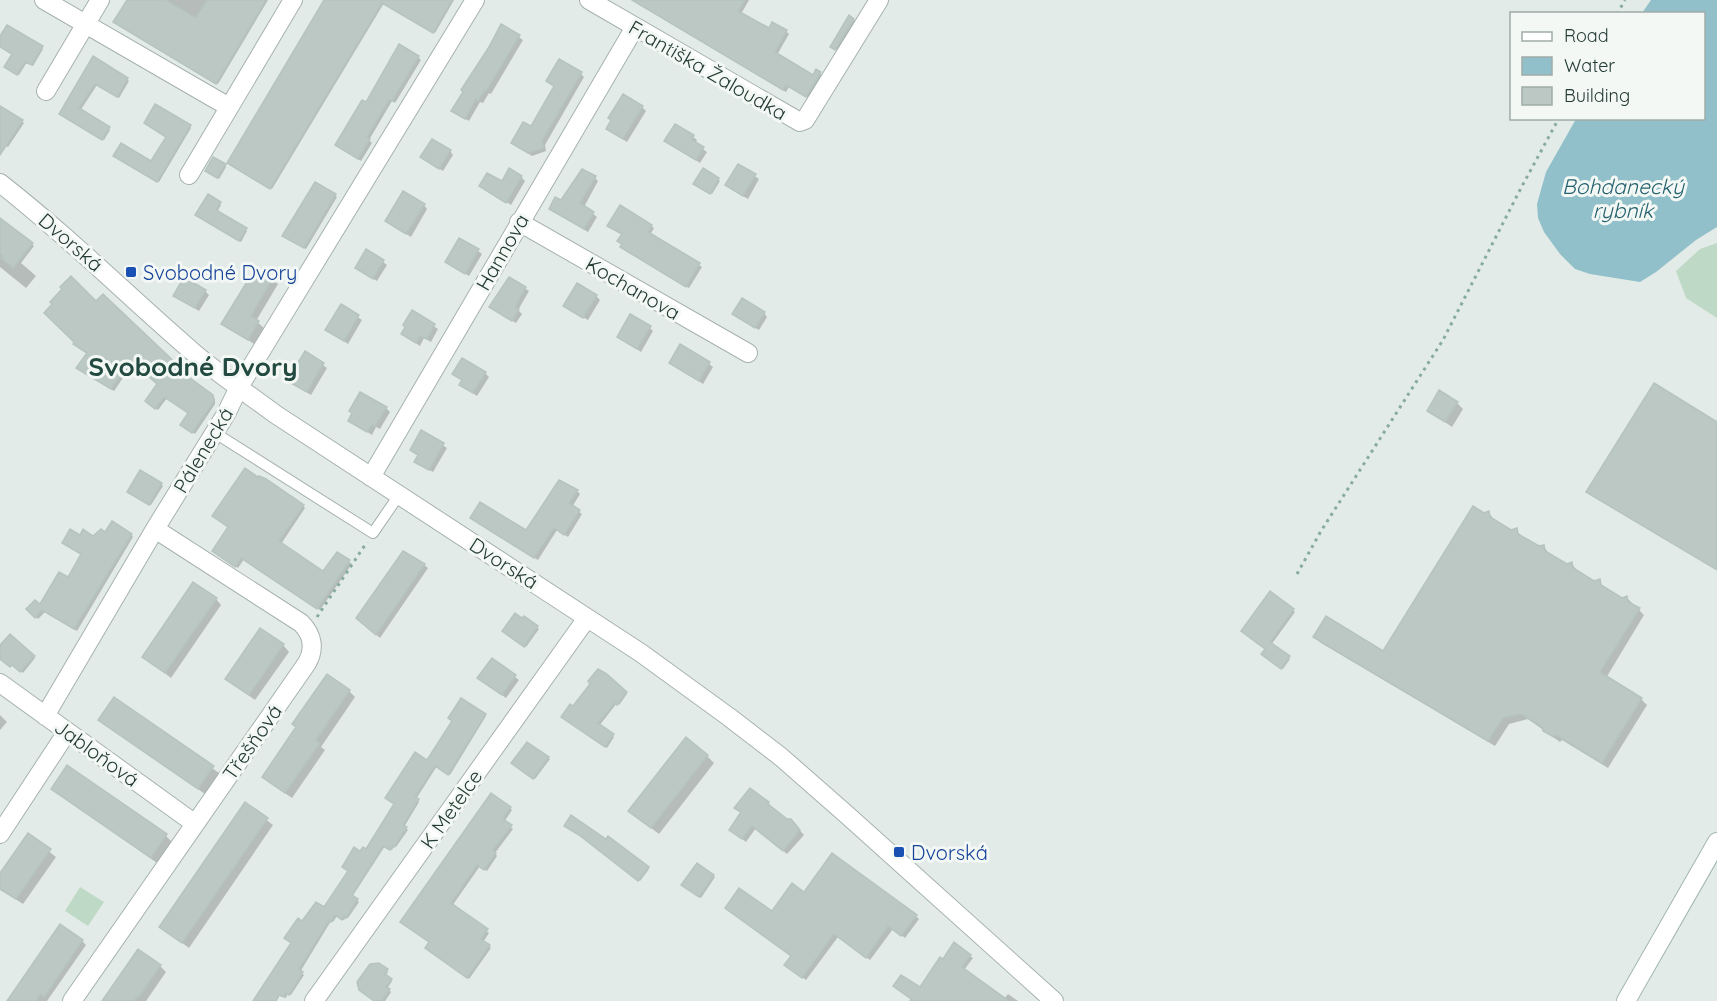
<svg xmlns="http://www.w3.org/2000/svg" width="1717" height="1001" font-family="Quicksand,sans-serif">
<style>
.green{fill:#bedac6}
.water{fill:#91c0ca}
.shadow{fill:#0003}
.building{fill:#bbc8c4;stroke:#b6c4be;stroke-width:1.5}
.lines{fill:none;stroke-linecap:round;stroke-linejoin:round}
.service-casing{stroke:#a6b2af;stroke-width:12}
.minor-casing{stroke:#a6b2af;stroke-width:20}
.secondary-casing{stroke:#a2b6af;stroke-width:20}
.path{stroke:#87aba0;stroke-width:3;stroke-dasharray:3 4.5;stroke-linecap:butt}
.service{stroke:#fff;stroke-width:10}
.minor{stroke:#fff;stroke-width:18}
.secondary{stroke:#fff;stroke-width:18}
.transit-dot{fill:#1a4fb4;stroke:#f3f8f5;stroke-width:2}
.labels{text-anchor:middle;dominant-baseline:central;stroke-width:6;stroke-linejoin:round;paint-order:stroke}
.street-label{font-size:20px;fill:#243a35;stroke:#f3f8f5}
.transit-label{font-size:20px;fill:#164399;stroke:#f3f8f5;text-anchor:start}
.water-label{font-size:21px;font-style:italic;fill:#256270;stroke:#f3f8f5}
.district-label{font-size:26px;font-weight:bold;fill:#234a41;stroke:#f3f8f5}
</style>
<rect width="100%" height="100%" fill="#e3ebe8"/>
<!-- green -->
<path class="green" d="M1717,243V318L1686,298L1676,271L1700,249Z
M80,887L104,902L88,926L65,911Z"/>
<!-- water -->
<path class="water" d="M1651,0H1717V227L1696,240L1656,272L1640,282L1590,274L1575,269L1560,254L1544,232L1538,218L1537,204L1546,172L1576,119L1704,118V14L1642,13Z"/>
<!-- shadow -->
<path class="shadow" d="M128,0H268L218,84L117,23Z
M326,0H454L435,33L384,3L272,189L230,164Z
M632,0H749L741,14L770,30L786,31L789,34L777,55L813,77L817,71L823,76L809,98L789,87L786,92Z
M853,20L855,21L837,50L833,48Z
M502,26L523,40L491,94L489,93L483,103L480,102L469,121L457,114Z
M0,39L42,48L43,49L33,66L27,62L19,75L7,68L13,54L0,46Z
M418,57L421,60L395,103L392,101L369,140L372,143L361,161L340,148L337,145L366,104Z
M93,58L129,81L119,98L97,85L80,111L110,130L104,140L62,115Z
M581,74L584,77L545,145L546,151L532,156L516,146L513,143L532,129L556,87L548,81Z
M0,107L24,123L8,147L0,142Z
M642,107L646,111L627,142L612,132Z
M190,126L191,128L159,182L116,157L152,164Z
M693,137L697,140L695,144L707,152L700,163L666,141Z
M450,151L453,155L443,171L422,157Z
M225,165L226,167L219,179L208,172Z
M739,166L759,179L748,199L731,189Z
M521,177L525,181L511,205L481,186L502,183Z
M595,178L598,181L584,207L597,217L588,232L550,209Z
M718,179L720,181L712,194L697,185Z
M315,184L337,197L306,249L286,237Z
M220,204L221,205L217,212L247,231L241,242L199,216Z
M424,205L427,209L411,237L387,221Z
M0,219L34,246L21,263L36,276L26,288L0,267Z
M651,226L654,228L650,235L702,267L689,288L622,247Z
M478,251L482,254L469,276L447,262Z
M383,262L387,265L377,281L356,268Z
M256,269L278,284L256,321L264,328L254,344L223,324Z
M510,279L529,291L518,310L522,314L516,323L491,307Z
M205,291L209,295L199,311L175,296Z
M596,296L600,300L588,320L569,309Z
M96,304L182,371L185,373L184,375L215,399V404L195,434L185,427L190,413L167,398L158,410L149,404L159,384L134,362L114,391L81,370L88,353Z
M341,306L362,320L348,344L327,330Z
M412,312L438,329L431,342L424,338L420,346L402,334Z
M764,313L767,317L759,330L738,317Z
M650,328L653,331L641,352L619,337Z
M305,353L327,368L311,395L293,384Z
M671,363L709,364L713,367L703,384Z
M485,373L489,377L477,396L465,388L461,385L463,381L454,374Z
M1457,403L1463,409L1452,427L1428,410Z
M386,408L390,412L380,429L376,427L372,435L350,421Z
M422,432L447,448L433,472L416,462L419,456L411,450Z
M161,484L163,486L151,505L130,493Z
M577,491L580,494L572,507L582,514L568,537L557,530L538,560L475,521L526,533Z
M303,506L305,508L281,544L323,573L337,554L352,564L320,610L244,559L238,568L216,553Z
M1489,513L1495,521L1511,531L1516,530L1523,538L1539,548L1544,547L1550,555L1566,565L1572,564L1578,572L1594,582L1599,581L1605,589L1622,599L1627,598L1644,615L1606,678L1641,699L1647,705L1608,768L1562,740L1560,742L1528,719L1509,724L1495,746L1321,643L1315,637L1384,653L1484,514Z
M106,534L131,535L133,537L77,631L45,612L38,619L28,609L40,606L68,579L93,537Z
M415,558L428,568L380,638L362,622Z
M1270,594L1295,612L1271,645L1290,659L1283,669L1263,654L1267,649Z
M216,599L221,605L171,678L144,657Z
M524,618L539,629L526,647L505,633Z
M10,636L35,658L23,673L0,653V647Z
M283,645L289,652L255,700L233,684Z
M492,660L519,680L506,698L483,681Z
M606,675L627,694L619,705L617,703L599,726L614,737L607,748L564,718Z
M349,691L355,697L321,747L325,750L292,798L270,783L264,777Z
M114,699L219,773L205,794L100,720Z
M0,715L7,722L0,730Z
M485,715L486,716L450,775L437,766L416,799L419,802L404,827L408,830L396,847L394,846L392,850L385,846L352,897L359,902L348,918L346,917L344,920L337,916L333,922L331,921L300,972L304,975L291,995L288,993L286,998L280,995L276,1001H255L292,943L302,923L324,909L361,853L367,851L427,762Z
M528,744L550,759L535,779L513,763Z
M707,756L714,763L659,834L638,818Z
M52,788L166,836L172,842L157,863Z
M768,803L771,808L795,825L804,835L787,854L756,828L746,842L731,830Z
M245,804L273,825L189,948L161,927Z
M510,808L512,810L504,822L513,829L495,853L497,856L487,871L480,866L452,906L489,933L483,942L491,948L469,979L429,950L431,943L404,924Z
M28,835L56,857L23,904L0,889V876Z
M582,836L648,868L649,869L640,881Z
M698,865L715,877L701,898L683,885Z
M805,894L916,916L919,919L905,938L893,929L870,960L838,937L806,980L790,968L793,956L772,913Z
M82,941L86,945L47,1001H13Z
M970,956L973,958L964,970L1004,999L1008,994L1018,1001H915L920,989L943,961Z
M378,964L388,972L385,976L392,981L387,989L391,992L385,1001H376Z
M160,966L166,972L146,1001H108Z"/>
<!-- building -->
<path class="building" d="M127,0H166L196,18L207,0H266L216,84L113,22Z
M324,0H452L433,33L382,3L270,189L227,163Z
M632,0H745L738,11L769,28L772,22L787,30L775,52L813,75L816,69L821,72L806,97L786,85L783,90Z
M849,15L854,19L835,50L830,47Z
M501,24L520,35L486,91L485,90L478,101L476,99L465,119L451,111L463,92L461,90L489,47Z
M7,25L43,46L32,65L25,62L17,75L4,67L12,54L0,47V36Z
M399,44L419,56L392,101L389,100L367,137L370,139L358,159L335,145L362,100L366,102Z
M93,56L128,78L117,97L95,84L79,108L110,127L102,140L59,114Z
M559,59L582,72L542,141L544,148L528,153L511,143L523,122L531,126L554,86L546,81Z
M623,94L643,106L623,139L606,129L611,120L608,118Z
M155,104L191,125L157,182L113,156L121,143L151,161L166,137L144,123Z
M0,106L23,120L0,155Z
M675,124L694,135L692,140L704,147L696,160L664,141Z
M432,139L451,150L439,169L420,157Z
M213,157L226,164L217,178L205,171Z
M738,164L756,174L743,196L725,185Z
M509,168L522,176L506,203L479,186L487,173L502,181Z
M703,168L719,178L710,194L693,184Z
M582,169L596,176L580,203L594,212L584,229L549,209L555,197L561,200Z
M315,182L336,194L304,248L282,236Z
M403,191L425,204L406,234L385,221Z
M208,194L221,202L216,210L247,228L239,241L195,215Z
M620,205L652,225L648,232L700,263L686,287L620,247L622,244L617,241L622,234L607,226Z
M0,218L33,243L13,268L1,258L3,256L0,254Z
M459,238L479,249L465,274L445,262Z
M366,249L384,260L373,279L355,268Z
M256,267L273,278L251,316L259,321L248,340L221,324Z
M71,276L96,301L103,294L183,370L182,372L213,395L214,401L192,433L180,425L188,413L164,397L155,409L145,401L157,384L131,361L111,389L76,368L87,353L73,344L74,342L44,313L52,304L50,302L62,289L60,287Z
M184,277L206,290L195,308L173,296Z
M509,277L526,287L515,307L519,309L512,321L489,307Z
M577,283L597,295L583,318L563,306Z
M742,298L765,312L755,328L732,314Z
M341,304L359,315L344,341L325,330Z
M412,310L435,324L427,339L420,336L416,343L401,334L405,327L403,325Z
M630,314L651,326L637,349L617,337Z
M680,344L710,362L699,381L669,363Z
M305,351L324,363L307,392L287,381Z
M462,358L486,372L473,393L459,385L462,380L452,374Z
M1654,383L1717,422V570L1586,492Z
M1439,390L1458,402L1445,422L1427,411Z
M360,392L387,407L375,426L372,425L367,432L348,421L352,413L349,411Z
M421,430L444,443L429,470L414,462L418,455L410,450Z
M245,468L258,477L259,476L266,479L304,505L279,541L323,571L337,552L350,560L317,609L241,558L235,567L212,551L228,527L212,516Z
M140,470L162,483L149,505L127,492Z
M559,480L578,490L569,503L580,510L564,535L554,528L534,558L470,518L480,502L526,530Z
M1473,506L1484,513L1489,511L1490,517L1511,530L1517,528L1518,534L1539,546L1544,545L1545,551L1567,564L1572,562L1573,568L1594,581L1600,579L1601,585L1622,598L1627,596L1628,602L1640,608L1600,672L1642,698L1602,763L1556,735L1554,737L1543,731L1542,727L1521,714L1503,718L1488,741L1313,637L1326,616L1383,651Z
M112,521L132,534L74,629L42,610L35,618L26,609L35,600L40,604L59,572L68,577L81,554L62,543L70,529L80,535L83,529L93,536L101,529L105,532Z
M403,551L425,564L376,635L356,618Z
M193,582L217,598L165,673L142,657Z
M1270,591L1294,609L1270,642L1290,656L1281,669L1261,654L1265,649L1241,631Z
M515,613L522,618L524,616L538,626L524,647L502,631Z
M260,628L284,644L249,695L225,679Z
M10,634L35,656L20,672L12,665L10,667L0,659V645Z
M492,658L516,675L502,695L477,678Z
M598,669L607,674L627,692L617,705L615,703L598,723L614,734L605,747L561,717L570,704L573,706L590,684L588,681Z
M327,674L350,690L316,740L320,743L285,793L262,777L296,727L292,724Z
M114,697L214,766L198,789L98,720Z
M461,698L486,714L448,775L435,766L415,797L419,799L403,825L407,827L394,847L393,846L390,850L383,846L352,895L358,899L346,918L344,916L342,920L335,915L331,922L329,921L299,969L303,972L289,995L286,993L284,997L279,995L276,1001H253L291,943L284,938L298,918L302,921L316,902L324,907L348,871L342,867L354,847L360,851L363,847L366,849L394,804L385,798L415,752L427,760L452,721L448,718Z
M686,737L708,755L651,828L628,811Z
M527,742L549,757L533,779L511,763Z
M67,765L167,834L151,858L51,789Z
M750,788L769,802L768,804L787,819H791L800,830L783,851L752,826L742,839L729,830L741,812L734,808Z
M491,793L511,807L503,819L512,825L493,850L496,853L484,870L477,865L451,903L488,929L481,939L490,945L467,978L425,948L429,942L400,922Z
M245,802L268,818L182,943L159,927Z
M571,815L606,839L608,836L649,867L638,881L579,835L564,826Z
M28,833L51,849L16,899L0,889V873Z
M832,853L917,915L901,936L888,926L866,958L834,934L802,978L784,965L791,956L725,908L739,888L772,911L792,883L804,892Z
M697,863L714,875L699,897L681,885Z
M60,924L83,940L49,990L44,997L40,994L36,1001H7Z
M954,942L971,955L962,967L1009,1001H910L911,999L893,986L901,975L920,987L940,957L943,959Z
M138,949L161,965L139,997L138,996L134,1001H102Z
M379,963L388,969L385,974L392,979L386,987L390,989L382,1001H374L359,990L357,982L370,964Z"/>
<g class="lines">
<defs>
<path id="service" d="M215,433L373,533L399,495"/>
<path id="minor" d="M44,0L229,107
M589,0L800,122L805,120L879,0
M46,91L100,0
M189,175L293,0
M0,183C68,236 129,297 194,353C220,375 248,394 275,414L641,653L729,717L781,757L846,814L1054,1001
M519,222L748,353
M371,477L635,27
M0,683L194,823
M45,716L155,529L226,414L239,387L475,0
M0,834L67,732
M72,1001L307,663C315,649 313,635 301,623L155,529
M314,1001L587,618"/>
<path id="secondary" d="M1626,1001L1717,842"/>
</defs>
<!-- service casing -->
<use href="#service" class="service-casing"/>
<!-- minor casing -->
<use href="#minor" class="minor-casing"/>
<!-- secondary casing -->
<use href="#secondary" class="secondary-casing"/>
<!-- path -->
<path class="path" d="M1617,14L1625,0
M1297,574L1321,531L1443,340L1521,188L1559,118
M317,617L367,542"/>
<!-- service -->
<use href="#service" class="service"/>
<!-- minor -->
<use href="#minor" class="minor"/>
<!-- secondary -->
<use href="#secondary" class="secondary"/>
</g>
<!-- markers -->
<g class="transit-dot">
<rect x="125" y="266" width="12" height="12" rx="3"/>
<rect x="893" y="846" width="12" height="12" rx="3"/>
</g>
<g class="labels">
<!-- street labels -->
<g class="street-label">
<text transform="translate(708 70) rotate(30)">Františka Žaloudka</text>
<text transform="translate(71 242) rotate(41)">Dvorská</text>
<text transform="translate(502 252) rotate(-60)">Hannova</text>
<text transform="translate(633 288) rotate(30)">Kochanova</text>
<text transform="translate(203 450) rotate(-59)">Pálenecká</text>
<text transform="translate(504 563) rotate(33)">Dvorská</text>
<text transform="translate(252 742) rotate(-55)">Třešňová</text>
<text transform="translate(97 753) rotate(36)">Jabloňová</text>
<text transform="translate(451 809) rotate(-55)">K Metelce</text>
</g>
<!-- transit labels -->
<g class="transit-label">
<text x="143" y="272">Svobodné Dvory</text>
<text x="911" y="852">Dvorská</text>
</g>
<!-- water labels -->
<g class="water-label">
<text x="1623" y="186">Bohdanecký<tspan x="1623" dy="24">rybník</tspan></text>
</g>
<!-- district labels -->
<g class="district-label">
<text x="193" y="366">Svobodné Dvory</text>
</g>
</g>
<!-- legend -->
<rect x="1510" y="12" width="195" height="108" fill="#f3f8f5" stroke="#a0aca8" stroke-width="1.5"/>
<rect x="1522" y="32" width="30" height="9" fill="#ffffff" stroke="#a0aca8" stroke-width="1.5"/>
<text x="1564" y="42" font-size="18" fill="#243a35">Road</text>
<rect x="1522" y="57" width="30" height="18" fill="#91c0ca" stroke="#a0aca8" stroke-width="1.5"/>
<text x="1564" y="72" font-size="18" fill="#243a35">Water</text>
<rect x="1522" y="87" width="30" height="18" fill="#bbc8c4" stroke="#a0aca8" stroke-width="1.5"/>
<text x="1564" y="102" font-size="18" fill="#243a35">Building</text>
</svg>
